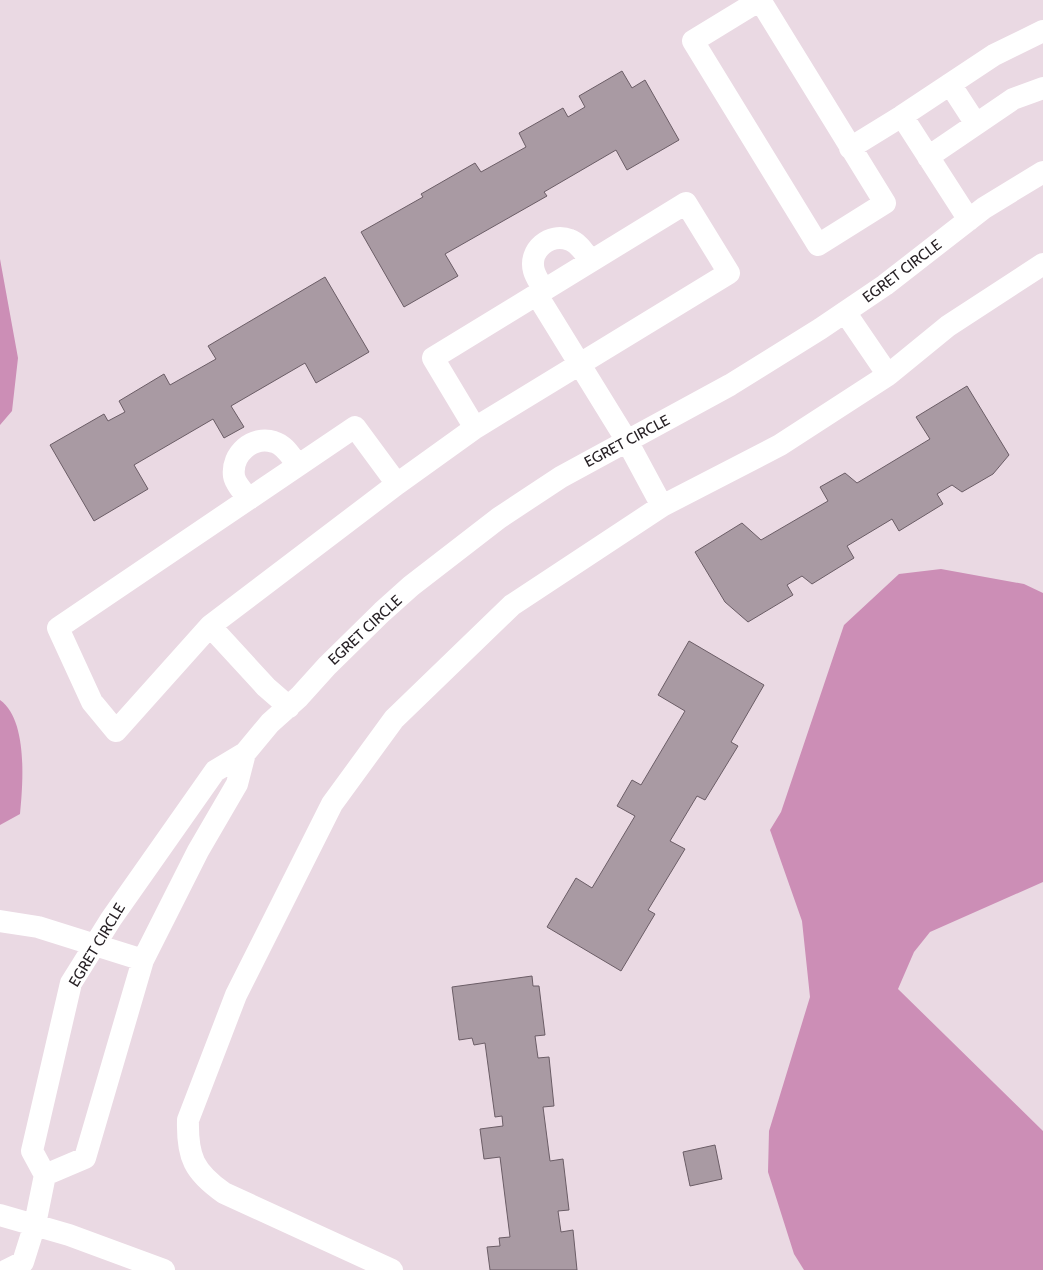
<svg xmlns="http://www.w3.org/2000/svg" width="1043" height="1270" font-family="Cabin,sans-serif">
<style>
.water{fill:#cc8eb6}
.building{fill:#a99aa3;stroke:#6b5d66}
.lines{fill:none;stroke-linecap:round;stroke-linejoin:round}
.minor{stroke:#fff;stroke-width:22}
.labels{text-anchor:middle;dominant-baseline:central;stroke-width:3;stroke-linejoin:round;paint-order:stroke}
.street-label{font-size:15px;fill:#282226;stroke:#fff}
</style>
<rect width="100%" height="100%" fill="#ead9e3"/>
<!-- water -->
<path class="water" d="M0,259L18,358L12,411L0,425Z
M941,569L1024,584L1043,593V882L930,932L914,952L898,989L1043,1131V1270H804L794,1254L768,1172L769,1131L810,997L802,921L770,830L781,812L844,625L899,574Z
M0,700C28,720 23,783 20,814L0,825Z"/>
<!-- building -->
<path class="building" d="M622,71L632,88L645,80L679,140L627,170L616,150L544,192L547,196L445,254L458,276L404,307L361,232L423,197L421,194L475,163L481,172L526,147L519,133L563,108L568,117L585,107L579,96Z
M325,277L369,352L316,383L305,363L231,406L244,427L224,438L213,419L134,465L148,489L94,521L50,445L104,414L108,421L125,412L119,401L164,374L170,385L216,359L208,346Z
M967,386L1009,455L993,474L962,492L952,485L937,494L943,504L899,531L892,519L847,546L854,558L812,584L802,576L787,585L793,595L748,622L725,602L695,552L742,523L761,540L828,501L820,487L845,473L857,483L930,439L916,417Z
M689,641L764,685L731,742L738,746L705,800L697,796L670,841L685,849L648,910L655,914L621,971L547,927L576,878L592,888L635,816L617,806L632,780L641,785L685,711L658,695Z
M532,976L533,986H539L545,1035L535,1036L538,1058L549,1057L554,1106L543,1107L550,1161L563,1159L569,1210L558,1211L561,1232L573,1230L577,1270H490L487,1247L500,1246L499,1238L510,1237L500,1157L484,1159L480,1129L503,1126L502,1116L495,1117L485,1043L474,1045L472,1038L459,1040L452,987Z
M715,1145L722,1179L690,1186L683,1152Z"/>
<g class="lines">
<!-- minor -->
<path class="minor" d="M760,0L885,203L818,245L693,41Z
M950,84L976,124
M902,116L994,55L1043,31
M850,148L902,116L969,220
M928,157L1013,99L1043,88
M686,203L729,273L475,428L433,358Z
M544,291C541,284 536,278 534,271C528,250 550,232 570,240C579,243 585,254 591,261
M537,295L627,441L662,506
M845,312L888,375
M397,484L355,427L58,628L92,702L116,731L210,626L397,484L475,428
M249,499C244,493 235,483 234,476C231,454 253,435 274,442C285,445 291,457 298,465
M210,626L266,687L289,707
M0,921L38,927L143,960
M45,1175L85,1158L143,960L198,851L237,784L245,753
M0,1215L69,1235L164,1270
M7,1270L23,1262L35,1224L45,1175L32,1151L71,983L111,919L215,771L245,753L270,723L299,697L327,666L382,612L411,586L499,518L561,477L730,385L820,329L885,285L984,208L1043,172
M392,1270L224,1193C194,1172 187,1157 188,1120L236,995L332,804L394,719L512,605L662,506L780,445L888,375L948,326L1043,264"/>
</g>
<g class="labels">
<!-- street labels -->
<g class="street-label">
<text transform="translate(902 271) rotate(-37)">EGRET CIRCLE</text>
<text transform="translate(627 441) rotate(-28)">EGRET CIRCLE</text>
<text transform="translate(365 630) rotate(-43)">EGRET CIRCLE</text>
<text transform="translate(97 945) rotate(-59)">EGRET CIRCLE</text>
</g>
</g>
</svg>
